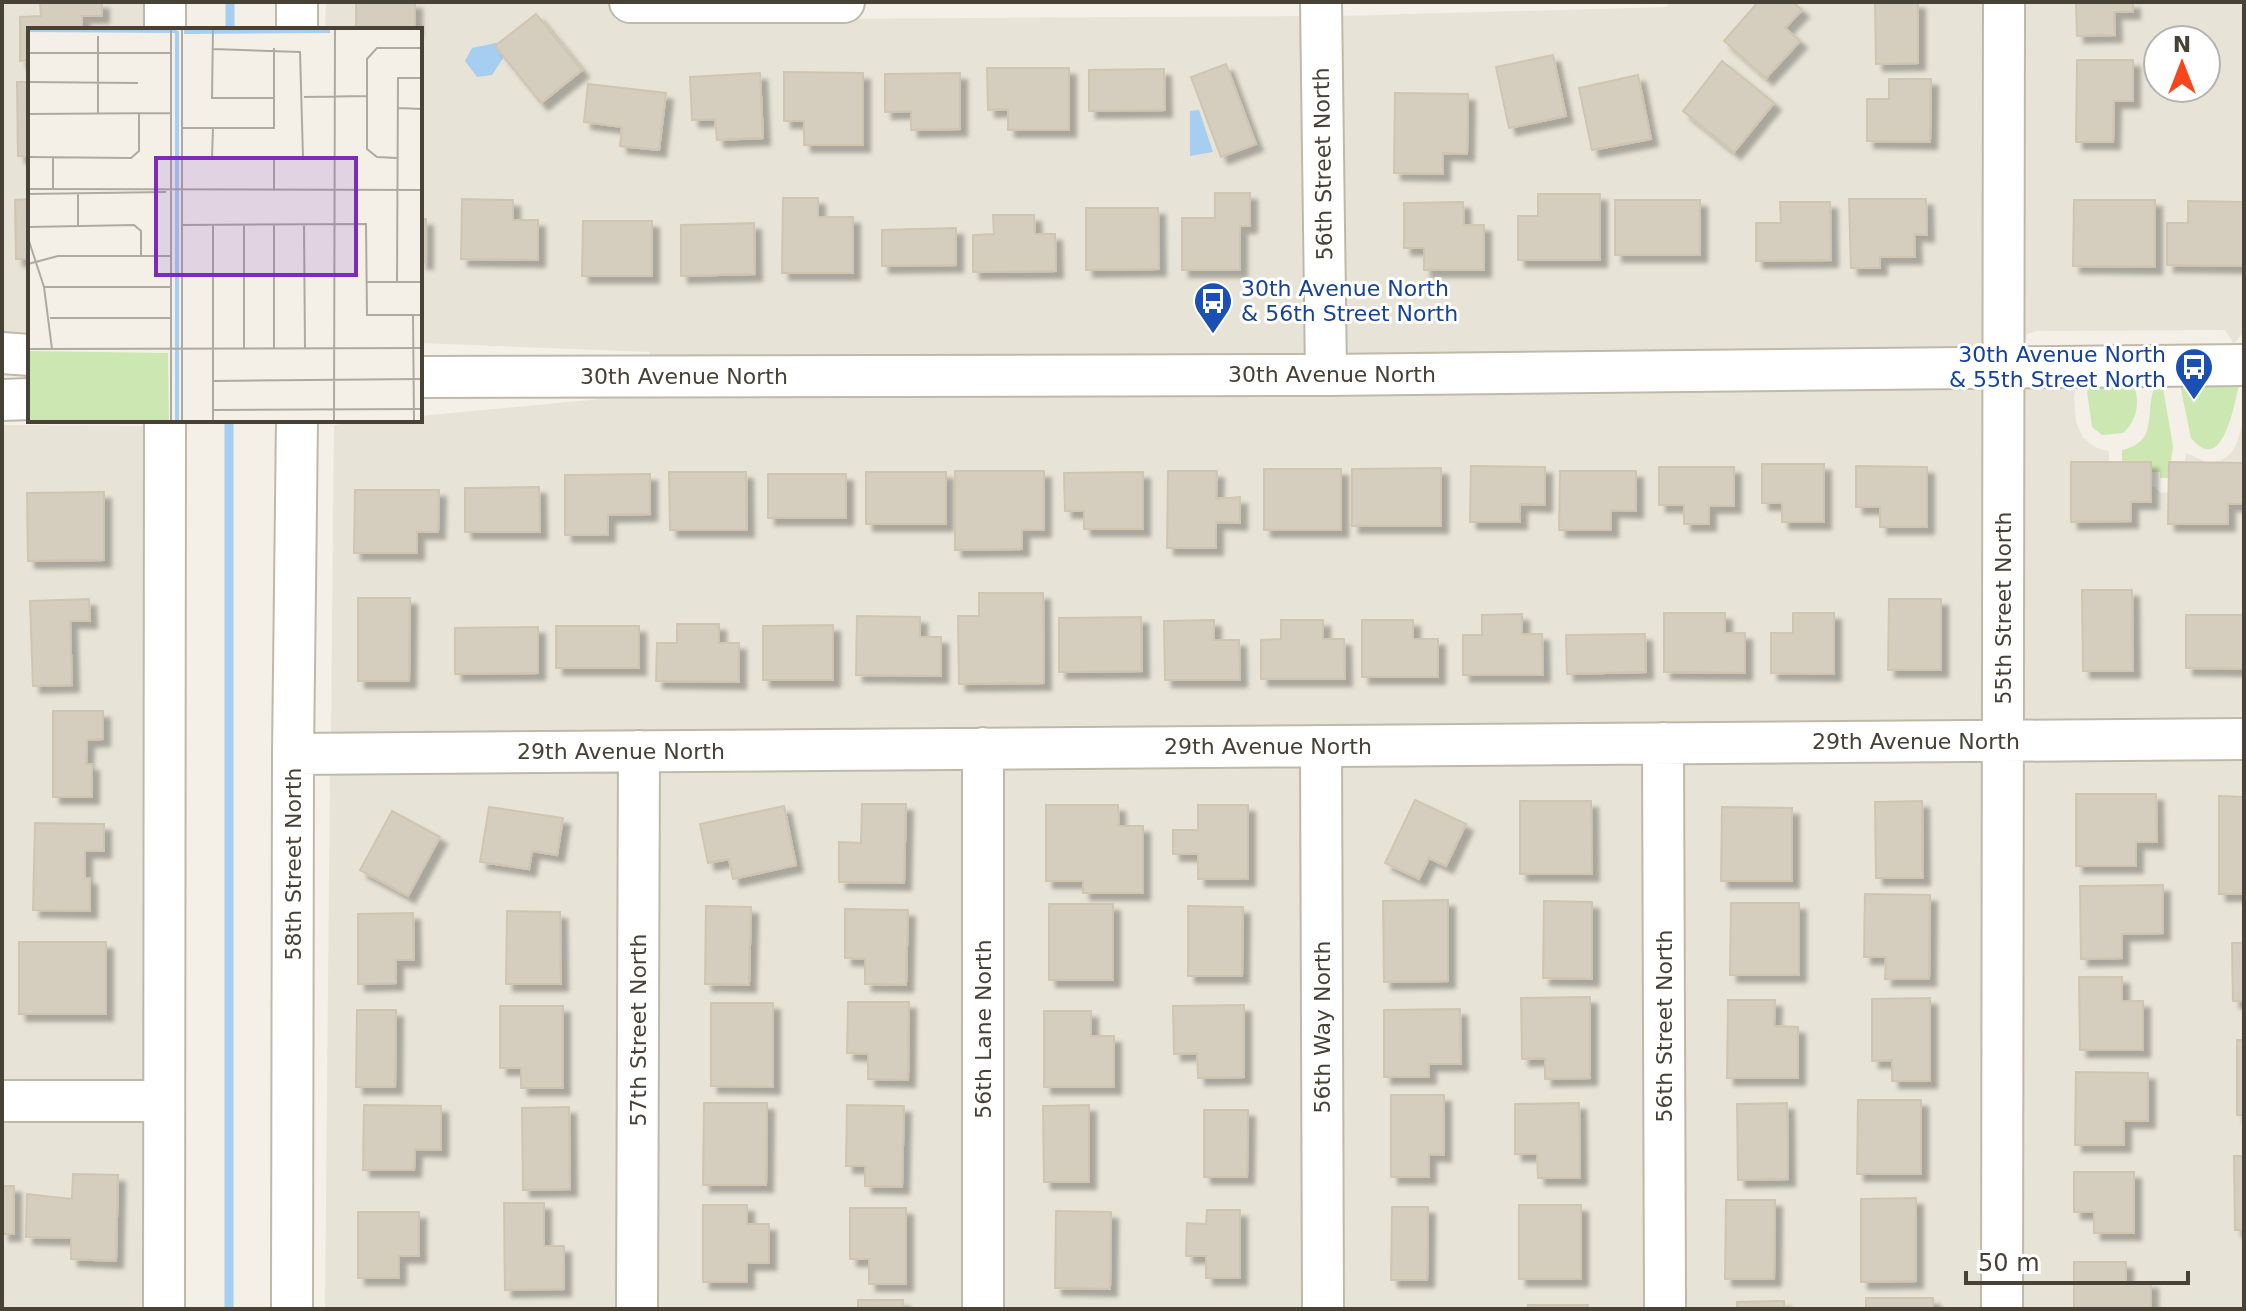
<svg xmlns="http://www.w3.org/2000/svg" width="2246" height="1311" font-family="'DejaVu Sans',sans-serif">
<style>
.residential{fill:#e7e3d6;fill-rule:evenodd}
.green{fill:#cce7b1}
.water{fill:#a5cef0}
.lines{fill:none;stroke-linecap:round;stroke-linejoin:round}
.stream{stroke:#a5cef0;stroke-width:9}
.building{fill:#d5cdbd;stroke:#d0c5b0;stroke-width:2;filter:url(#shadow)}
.minor-casing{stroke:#bfb9aa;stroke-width:44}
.minor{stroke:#fff;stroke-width:40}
.labels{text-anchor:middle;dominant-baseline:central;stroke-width:6;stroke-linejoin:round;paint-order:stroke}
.street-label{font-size:22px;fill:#474136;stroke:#fff}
.transit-label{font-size:22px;fill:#164399;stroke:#fff;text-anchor:start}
.inset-river{fill:none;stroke:#a5cef0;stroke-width:4}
.inset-road{fill:none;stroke:#afaaa1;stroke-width:2}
.view{fill:#7b2cbf;fill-opacity:0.15;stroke:#7b2cbf;stroke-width:4}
.inset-edge{fill:none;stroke:#474136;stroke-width:4}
</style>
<defs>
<filter id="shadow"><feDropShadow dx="7" dy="7" stdDeviation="2" flood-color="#0004"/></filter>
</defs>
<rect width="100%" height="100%" fill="#f4f0e8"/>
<!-- residential -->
<path class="residential" d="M2,2H149L150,30H30V332H2Z
M326,2H615V20L1306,16L1310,358L649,357L650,352L420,343V30H325Z
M1668,2H1988V349L1340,358L1337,16L1667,7Z
M2019,2H2244V331L2234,344L2225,330L2037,331L2027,334L2023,349ZM2158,40H2206V88H2158Z
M1988,383V724L331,736L334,425L383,420H420V416L642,395Z
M2019,383H2077L2074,396L2076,422L2083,438L2097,448L2109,451V462L2128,483L2155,487L2160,493L2169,492L2182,480L2186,453L2208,463L2222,460L2232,452L2237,443L2244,418V722L2018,724Z
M2,425L150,426L149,1084H2Z
M2244,756V1309H2017L2018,758Z
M1988,758L1987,1309H1680L1679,760Z
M1648,760L1650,1309H1338L1336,763Z
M1306,763L1308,1309H999L998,765Z
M968,766V1309H652L654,768Z
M624,768L622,1309H325L330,771Z
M2,1118H149L148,1309H2Z"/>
<!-- green -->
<path class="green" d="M2156,384H2161L2163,388L2173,446L2169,478H2160V472H2151V468H2128V462H2122V450C2161,442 2143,409 2156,384Z
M2092,385H2133C2141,401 2137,421 2123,433L2102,435L2092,427L2087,392Z
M2180,385H2239C2234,404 2223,477 2191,438Z"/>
<!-- water -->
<path class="water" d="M500,42L507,52L492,75L477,77L465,61L472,48Z
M1199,110L1213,152L1190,156V111Z"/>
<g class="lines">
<!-- stream -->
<path class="stream" d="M230,30V2
M229,1309V420"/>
</g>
<!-- building -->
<path class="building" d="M40,2H102V16H82V30H30V60L20,61V17L41,16Z
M356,2H415V30H356Z
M1758,2H1793L1802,10L1785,28L1800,41L1766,78L1724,41Z
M1875,2H1918V63L1876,64Z
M2076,2H2133V12H2114L2115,35L2077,36Z
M536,14L582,70L541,103L495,46Z
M1553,55L1566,116L1509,128L1496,67Z
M2077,60H2133V101H2114L2113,142H2076Z
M1722,61L1774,103L1734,152L1683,111Z
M1226,64L1256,144L1221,157L1191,77Z
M987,68H1069V130H1008V109L988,110Z
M1164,69L1165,110L1089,111V70Z
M784,72L863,73V145H804V121H784Z
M760,73L763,138L717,140L715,119L692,120L690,77Z
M960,73V129L911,130V111L885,112V74Z
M1638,75L1651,139L1592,150L1579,88Z
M1889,79H1931L1930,142L1867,141V99H1889Z
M17,82H30V156H18Z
M588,84L666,93L659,150L620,146L622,127L584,122Z
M1395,93L1468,94L1467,154L1443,153V174L1394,173Z
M1215,193H1250V226H1240V270H1182V218H1215Z
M1538,194H1600V260H1518V216H1538Z
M783,198H818V217H853V273H782Z
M30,199V259H16L15,200Z
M462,199L513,200V220H538V260L461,259Z
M1849,199H1926L1927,235L1914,234L1915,257H1880V268H1851Z
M1615,200H1700V255H1615Z
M2074,200H2155V267L2073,266Z
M2188,201L2244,202V266L2167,265V223H2188Z
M1463,202L1464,225H1484V270H1424V248H1404V203Z
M1780,202H1830L1831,260L1756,261V223H1781Z
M1086,208H1158L1159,269L1086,270Z
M993,215H1034L1035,234H1055L1056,271L973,272V235L994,234Z
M420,219H426V262H420Z
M583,221H652V276H582Z
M754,223L755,274L681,276V225Z
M956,228V265L882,266V230Z
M2071,462H2151V502H2131V521L2071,522Z
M2169,462L2244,463V504H2228V524H2168Z
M1762,464H1824V522H1782V503H1762Z
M1471,466L1545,467V505L1520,504V522H1470Z
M1856,466L1927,467V527H1880V507H1856Z
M1659,467H1734V506H1709V524H1684V505H1659Z
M1441,468V526H1352V469Z
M1264,469H1341V530H1264Z
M955,471H1044V530H1022V549L955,550Z
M1168,471H1217L1216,499L1240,497V523L1216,522V548H1167Z
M1560,471H1636V511L1611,510V530H1559Z
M669,472H746L747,530H670Z
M866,472H946V524H866Z
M1143,472V529H1084V511H1065L1064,473Z
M650,474V514L608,515V535H565V475Z
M768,474H846V518H768Z
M539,487L540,532H465V488Z
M355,490H439L438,532H417V553H354Z
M104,492V560L28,561L27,493Z
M2082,590H2132L2133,671H2083Z
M979,593H1043L1044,683L959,684L958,616H979Z
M358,598H410L409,681H358Z
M89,599L90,621H70L72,685L33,686L30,601Z
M1889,599H1941V670H1888Z
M1664,613H1725V633H1745V673L1664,672Z
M1793,613H1834V674L1771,673V633H1793Z
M1522,614V634H1542L1543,675H1463V635H1482V615Z
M2186,615H2244V669L2186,668Z
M857,616L920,617V637H941V676L856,675Z
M1141,617L1142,671L1059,672V618Z
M1214,620V640H1239L1240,680H1165L1164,621Z
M1281,620H1323V639H1344L1345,679H1261V640L1281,639Z
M1362,620H1413V639H1438V677H1362Z
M677,624H719V643H739V682L656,681L657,643H677Z
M833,625V680H763V626Z
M556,626H639V668H556Z
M538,627V673L455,674V628Z
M1645,634L1646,672L1567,674L1566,635Z
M53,711H103V739L87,740L86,764H92V797H53Z
M2076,794H2156L2157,842H2136V866H2076Z
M2219,796L2244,797V894H2219Z
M1415,800L1466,824L1446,866L1429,858L1419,879L1385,863Z
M1520,801H1591L1592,874H1520Z
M1922,801L1923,878H1876L1875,802Z
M862,804H906L904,883L839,882V842L861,843Z
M1046,805H1118L1119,826H1143V893H1083V881H1046Z
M1198,805H1248V879H1198V854H1173V830H1198Z
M784,806L796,865L733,879L729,859L708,863L700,824Z
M489,807L563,818L557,855L532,851L529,869L480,862Z
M1722,807L1792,808V881H1721Z
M392,811L440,837L408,896L360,870Z
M35,823L104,824V851H85V878H90V911L33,910Z
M2163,885V933L2122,934V958L2081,959L2080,886Z
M1865,894L1930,895L1929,979H1885L1886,957H1864Z
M1448,900V981L1384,982L1383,901Z
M1544,901L1592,902V979L1543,978Z
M1731,903H1799V975H1730Z
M1049,904H1113V980H1049Z
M706,906L751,907L749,985L705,984Z
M1188,906L1243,907L1242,976H1188Z
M845,909L908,910L906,985L865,984V959L845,958Z
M507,911L560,912L561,984H506Z
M413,913L414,960H396V983L358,984V914Z
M19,942H106V1014H19Z
M2232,943H2244V1001H2233Z
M2079,977H2122V1001H2143V1050H2080Z
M1590,997V1078L1545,1079V1058L1522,1059L1521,998Z
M1930,998V1081H1892V1060L1872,1061V999Z
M1728,1000H1775L1774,1026L1798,1027V1078H1727Z
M848,1002H909L908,1080L868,1079V1054L847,1053Z
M711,1003H773V1087L711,1086Z
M1244,1005V1077L1198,1078L1197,1053L1174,1054L1173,1006Z
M500,1006H563V1088H521V1068H500Z
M1460,1009L1461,1064H1429V1077H1384V1010Z
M357,1010H396L395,1087H356Z
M1044,1011H1091V1036H1114V1087H1044Z
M2237,1040H2244V1115H2237Z
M2076,1072L2148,1073V1121H2124V1145H2075Z
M1391,1095H1444V1155L1429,1154V1177H1391Z
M1858,1100H1921V1174H1857Z
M704,1103H767L766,1185H703Z
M1579,1103L1580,1178H1538L1537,1154H1515V1104Z
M1787,1103L1788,1179L1738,1180L1737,1104Z
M364,1105L441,1106V1150L415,1149L414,1170H363Z
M847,1105L904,1106L902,1187L865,1186V1166H846Z
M1089,1105V1182H1044L1043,1106Z
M569,1107L570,1189L523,1190L522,1108Z
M1204,1110H1248L1247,1177H1204Z
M2234,1156H2244V1230H2235Z
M2074,1172H2134V1233H2094V1212H2074Z
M73,1174L118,1175L116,1261L71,1259V1238L26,1237L27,1194L72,1199Z
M2,1186H14V1234H2Z
M1916,1198V1281L1861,1282V1199Z
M1726,1200H1775L1774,1279H1725Z
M504,1203H544V1246H564V1289L505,1290Z
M703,1205H747V1224H769V1263H747V1282H703Z
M1519,1205H1581V1279H1519Z
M1392,1207H1428L1427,1280H1391Z
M850,1208H906V1284H869V1259H850Z
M1207,1210H1240V1278H1206V1256H1186L1187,1223L1206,1224Z
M1056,1211L1111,1212L1110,1289L1055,1288Z
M358,1212H419V1256H399V1278H358Z
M2074,1262H2126V1282H2151V1309H2074Z
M1866,1298H1933V1309H1866Z
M858,1300H903V1309H858Z
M1784,1301V1309H1737V1302Z
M1528,1305H1588V1309H1528Z"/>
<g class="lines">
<defs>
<path id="minor" d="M165,2V30
M297,2V30
M630,2H844
M1321,2L1326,375
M2,353L30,355
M420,377L1326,375L2244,365
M2,400L30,399
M1663,743L1665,1309
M1321,746L1323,1309
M983,748V1309
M293,754L2244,739
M2,1101H164
M164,1309L165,420
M292,1309L293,754L297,420
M637,1309L639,751
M2002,1309L2004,2"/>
</defs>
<!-- minor casing -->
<use href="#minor" class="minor-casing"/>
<!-- minor -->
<use href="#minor" class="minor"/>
</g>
<!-- icons -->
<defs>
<symbol id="bus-pin" viewBox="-11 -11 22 30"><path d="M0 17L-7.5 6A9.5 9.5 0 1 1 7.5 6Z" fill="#1a4fb4" stroke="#fff"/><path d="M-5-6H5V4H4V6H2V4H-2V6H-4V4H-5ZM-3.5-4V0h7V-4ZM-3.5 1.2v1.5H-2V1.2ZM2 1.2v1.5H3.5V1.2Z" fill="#fff"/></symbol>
</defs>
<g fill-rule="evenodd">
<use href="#bus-pin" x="1191" y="279" width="44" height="60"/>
<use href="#bus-pin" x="2172" y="345" width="44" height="60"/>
</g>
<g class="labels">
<!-- street labels -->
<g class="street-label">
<text transform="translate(1323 164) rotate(-91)">56th Street North</text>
<text x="1332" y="374">30th Avenue North</text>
<text x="684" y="376">30th Avenue North</text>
<text transform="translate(2003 608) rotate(-90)">55th Street North</text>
<text x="1916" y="741">29th Avenue North</text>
<text x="1268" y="746">29th Avenue North</text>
<text x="621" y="751">29th Avenue North</text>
<text transform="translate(293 864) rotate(-90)">58th Street North</text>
<text transform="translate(1664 1026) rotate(-90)">56th Street North</text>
<text transform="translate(1322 1027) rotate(-90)">56th Way North</text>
<text transform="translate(983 1029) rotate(-90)">56th Lane North</text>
<text transform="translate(638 1030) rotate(-90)">57th Street North</text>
</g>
<!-- transit labels -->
<g class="transit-label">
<text x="1241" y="288">30th Avenue North<tspan x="1241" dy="25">&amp; 56th Street North</tspan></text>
<text x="2166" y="354" text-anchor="end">30th Avenue North<tspan x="2166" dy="25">&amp; 55th Street North</tspan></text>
</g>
</g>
<!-- overview -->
<g transform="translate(28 28)">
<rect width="394" height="394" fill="#f4f0e8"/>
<path d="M0,323L140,325L141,393H0Z" fill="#cce7b1"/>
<path class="inset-river" d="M0,2L149,3M156,4L302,3M149,393V3"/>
<path class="inset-road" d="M143,1V393M185,1L184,70H246M70,8V85M185,21L272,24L275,129L184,130L185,100M0,25H143M0,54L110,55M276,69L339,68M370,80L394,81M0,86L143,85M155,100H246V20M0,129L103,130L111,123V85M246,130V163M369,130L349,129L339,121V31L349,20H394M0,161L394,162M25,161V130M0,166L138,164M50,166V197M246,196V321M276,196L277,320M155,197L338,196L339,287H394M216,197V321M0,199L106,197L113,203V228M0,210L16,259L24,321M0,236L30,228H143M338,254H394M369,254L370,50H394M16,259H143M385,287L386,393M22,290H143M0,321L394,320M185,353L394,351M185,382L394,381M154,393V1M185,393V197M306,393L307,1"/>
<path class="view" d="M128,130H328V247H128Z"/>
<rect width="394" height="394" class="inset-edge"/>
</g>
<!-- border -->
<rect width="2246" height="1311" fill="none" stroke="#474136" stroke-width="8"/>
<!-- north arrow -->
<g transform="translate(2182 64)"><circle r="38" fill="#ffffff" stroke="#b5b3af" stroke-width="2"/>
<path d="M0-6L14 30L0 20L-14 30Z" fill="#f7461b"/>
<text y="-12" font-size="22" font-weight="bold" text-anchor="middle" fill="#474136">N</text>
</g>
<!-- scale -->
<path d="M1966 1271v12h222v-12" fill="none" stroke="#474136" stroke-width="4"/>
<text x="1978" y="1271" font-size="24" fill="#474136" stroke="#ffffff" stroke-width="6" paint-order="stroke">50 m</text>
</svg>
